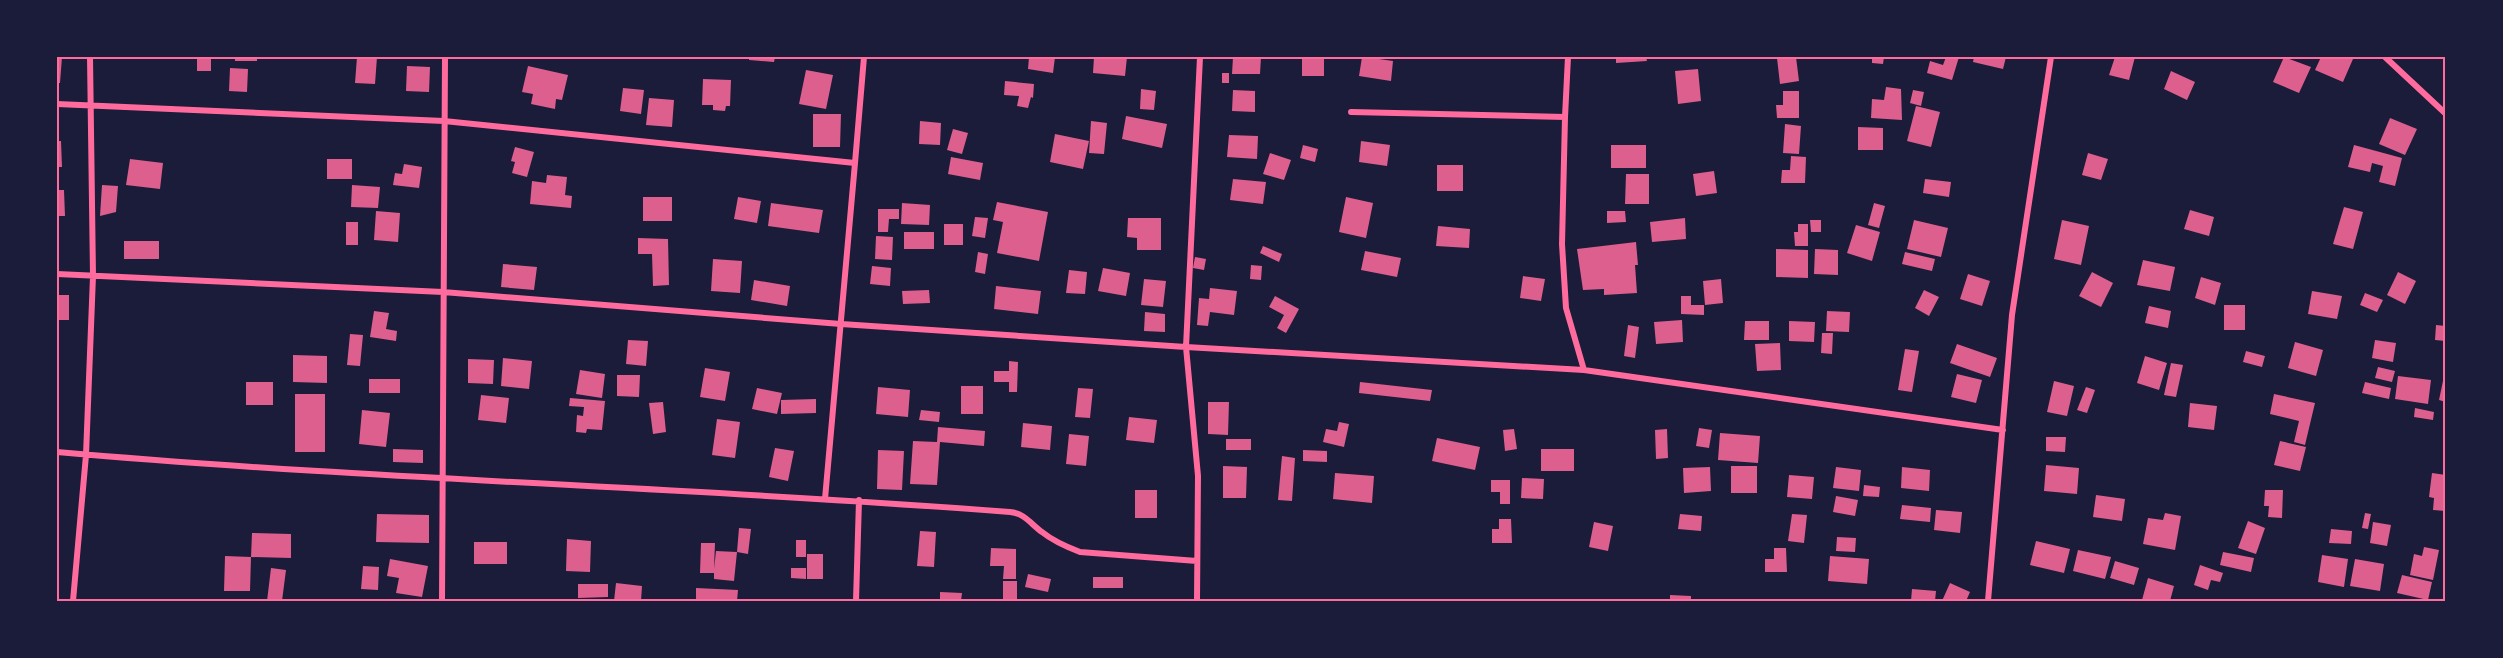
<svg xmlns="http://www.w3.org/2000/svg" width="2503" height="658" font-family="Barlow,sans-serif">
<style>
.building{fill:#dd5f8e}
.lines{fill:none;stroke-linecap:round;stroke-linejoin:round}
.minor{stroke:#ff6b9d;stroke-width:6}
.neatline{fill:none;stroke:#ff6b9d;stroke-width:2}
</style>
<rect width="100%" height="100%" fill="#1b1b3a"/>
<!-- building -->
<path class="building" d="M57,57H62L60,83H57Z
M197,57H211V71H197Z
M235,57H257V61H235Z
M357,57H377L375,84L355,83Z
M749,57H775L774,62L749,60Z
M1029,57H1055L1053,73L1028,69Z
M1094,57H1127L1125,76L1093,73Z
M1233,57H1261L1260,74H1232Z
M1362,57H1379V59L1393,61L1391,81L1359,76Z
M1616,57H1646L1647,61L1616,63Z
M1796,57L1799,81L1780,84L1777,58Z
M1872,57H1884L1883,64L1872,63Z
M1946,57H1959L1952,80L1927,73L1930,61L1943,65Z
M1974,57H2006L2003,69L1973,62Z
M2115,57H2135L2129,80L2109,75Z
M2284,57L2311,67L2299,93L2273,82Z
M2321,57H2347L2353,59L2343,82L2315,70Z
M1302,59H1324V76H1302Z
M407,66L430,67L429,92L406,91Z
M528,66L568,75L562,100L556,99L555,109L531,104L533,94L522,92Z
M230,68L248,69L247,92L229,91Z
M1698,69L1701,101L1678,104L1675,71Z
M806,70L833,75L826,109L799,104Z
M2171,71L2195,82L2187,100L2164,89Z
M1222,73H1229V83H1222Z
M703,79L731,80L730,106H726L725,111L713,110V105H702Z
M1005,81L1034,84L1033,98L1031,97L1028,108L1017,106L1019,96L1004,95Z
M1886,87L1901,89L1902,120L1871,118L1872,99L1884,100Z
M623,88L644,90L641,114L620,111Z
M1141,89L1156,91L1154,110L1140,109Z
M1233,90L1255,91V112L1232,111Z
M1913,90L1924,92L1921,106L1910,103Z
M1783,91H1799V118H1777L1776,105H1783Z
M649,98L674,100L672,127L646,125Z
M1916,106L1940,112L1931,147L1907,141Z
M813,114H841L840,147H813Z
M1126,116L1167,124L1162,148L1122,139Z
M2390,118L2417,129L2405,155L2379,144Z
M920,121L941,123L940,145L919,144Z
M1091,121L1107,123L1104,154L1089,153Z
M1785,124L1801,126L1799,154L1783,153Z
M1858,127L1883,128V150H1858Z
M953,129L968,133L962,154L947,150Z
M1055,134L1089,141L1083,169L1050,162Z
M1229,135L1258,136L1257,159L1227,157Z
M57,141H61L62,167H57Z
M1361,141L1390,145L1387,166L1359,162Z
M1303,145L1318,149L1315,162L1300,158Z
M1611,145H1646V168H1611Z
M2354,145L2402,158L2395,186L2379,182L2383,166L2372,163L2370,172L2348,167Z
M515,147L534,152L527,177L512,173L515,162L511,161Z
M1270,153L1291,160L1284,180L1263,174Z
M2088,153L2108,159L2101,180L2082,175Z
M1791,156L1806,157L1805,183H1781L1782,170H1790Z
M951,157L983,163L980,180L948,174Z
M130,159L163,163L160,189L126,185Z
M327,159H352V179H327Z
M404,164L422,167L419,188L393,185L395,173L402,174Z
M1437,165H1463V191H1437Z
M1714,171L1717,193L1696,196L1693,174Z
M1626,174H1649V204H1625Z
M547,175L567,177L565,195L572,196L571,208L530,204L532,181L546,183Z
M1233,179L1266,182L1263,204L1230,200Z
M1925,179L1951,182L1949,197L1923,193Z
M102,185L118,186L116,212L100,216Z
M352,185L380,187L378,208L351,207Z
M57,190H64L65,216H57Z
M643,197H672V221H643Z
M738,197L761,201L757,223L734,219Z
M1346,197L1373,203L1366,238L1339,232Z
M997,202L1048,212L1039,261L997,253L1003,222L993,220Z
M771,203L823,210L819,233L768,226Z
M902,203L930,205L929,225L901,224Z
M1874,203L1885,206L1879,228L1868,225Z
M2344,207L2363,212L2353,249L2333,244Z
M878,209H899V219H889L888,232H878Z
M2190,210L2214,217L2209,236L2184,229Z
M376,211L400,213L398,242L374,240Z
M1607,211H1625L1626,222L1607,223Z
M975,217L988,218L985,238L972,236Z
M1128,218H1161V250H1137V238L1127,237Z
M1685,218L1686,239L1652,242L1650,222Z
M1810,220H1821V232H1811Z
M1914,220L1948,228L1941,257L1907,249Z
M2062,220L2089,226L2081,265L2054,259Z
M346,222H358V245H346Z
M944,224H963V245H944Z
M1798,224H1808V246H1795L1794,232H1798Z
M1856,225L1880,232L1872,261L1847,253Z
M1438,226L1470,229L1469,248L1436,246Z
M904,232H934V249H904Z
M876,236L893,237L892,260L875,259Z
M638,238L668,239L669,285L653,286L652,254H638Z
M124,241H159V259H124Z
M1636,242L1638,265H1635L1637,293L1604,295V289L1583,290L1577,249Z
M1263,246L1282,254L1279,262L1260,253Z
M1776,249L1808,250V278L1776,277Z
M1815,249L1838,250V275L1814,274Z
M1365,251L1401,258L1397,277L1361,270Z
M978,252L988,254L985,274L975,272Z
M1905,252L1935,259L1932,271L1902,264Z
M1195,257L1206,259L1204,270L1193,268Z
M713,259L742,261L740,293L711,291Z
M2143,260L2175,267L2170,291L2137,285Z
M503,264L537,267L534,290L501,287Z
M1251,265L1262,266L1261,280L1250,279Z
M872,266L891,268L890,286L870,284Z
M1103,268L1130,273L1126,296L1098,291Z
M1069,270L1087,272L1085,294L1066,293Z
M2092,272L2113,283L2101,307L2079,296Z
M2398,272L2416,281L2405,304L2387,295Z
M1968,274L1990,281L1982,306L1960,299Z
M1523,276L1545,279L1541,301L1520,298Z
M2201,277L2221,283L2215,305L2195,298Z
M1144,279L1166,281L1163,307L1141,305Z
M1721,279L1723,303L1705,305L1703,281Z
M754,280L790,286L787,306L751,300Z
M996,286L1041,291L1038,314L994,309Z
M1210,288L1237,291L1234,315L1210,312L1208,326L1197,325L1199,298L1209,299Z
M929,290L930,303L903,304L902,291Z
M1924,290L1939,297L1929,316L1915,308Z
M2312,291L2342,296L2337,319L2308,314Z
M2365,293L2383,300L2377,312L2360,305Z
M57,295H69V320H57Z
M1275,296L1299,309L1286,333L1277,328L1284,315L1269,307Z
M1681,296H1691V305H1704V315L1681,314Z
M2224,305H2245V330H2224Z
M2149,306L2171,311L2168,328L2145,323Z
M374,311L389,313L386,329L397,331L396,341L370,337Z
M1827,311L1850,312L1849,332L1826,331Z
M1145,312L1165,314V332L1144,331Z
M1682,320L1683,342L1656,344L1654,322Z
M1745,321H1769V340H1744Z
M1789,321L1815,322L1814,342L1789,341Z
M1628,325L1639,327L1635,358L1624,356Z
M2436,325L2446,326V341L2435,340Z
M1822,333H1833L1832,354L1821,353Z
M350,334L363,335L360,366L347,365Z
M628,340L648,341L646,366L626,364Z
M2375,340L2396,343L2393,362L2372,358Z
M2295,342L2323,350L2316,376L2288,368Z
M1780,343L1781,370L1757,371L1755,344Z
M1957,344L1997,358L1990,377L1950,363Z
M1905,349L1919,351L1912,392L1898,390Z
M2246,351L2265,356L2262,367L2243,362Z
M293,355L327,356V383L293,382Z
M2145,356L2167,363L2159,390L2137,383Z
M503,358L532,361L529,389L501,386Z
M468,359L494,360L493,384L468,383Z
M1009,361L1018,362L1017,392H1009V382H994V371H1009Z
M2171,363L2183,365L2176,397L2164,395Z
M2378,367L2395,371L2392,382L2375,378Z
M705,368L730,372L725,401L700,397Z
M580,370L605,374L602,398L576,394Z
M1957,374L1982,380L1976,403L1951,397Z
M617,375H640L639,397L617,396Z
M2398,376L2431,380L2428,404L2395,399Z
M2444,376H2446V402L2439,400Z
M369,379H400V393H369Z
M2054,381L2074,386L2067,416L2047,412Z
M246,382H273V405H246Z
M1360,382L1432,390L1430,401L1359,393Z
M2365,382L2391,388L2389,399L2362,393Z
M961,386H983V414H961Z
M878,387L910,390L908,417L876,414Z
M2086,387L2095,390L2087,413L2077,410Z
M757,388L782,393L777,414L752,409Z
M1078,388L1093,389L1090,418L1075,417Z
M295,394H325V452H295Z
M2274,394L2315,403L2305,445L2294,442L2299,421L2270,414Z
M481,395L509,398L506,423L478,420Z
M570,398L605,401L602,430L587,429L586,433L576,432L577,415L583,416L584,407L569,406Z
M816,399V413L781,414V400Z
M663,402L666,432L653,434L649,403Z
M1208,402H1229L1228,435L1208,434Z
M2190,403L2217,406L2214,430L2188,427Z
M2415,408L2434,412L2433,420L2414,417Z
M362,410L390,413L386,447L359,444Z
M921,410L940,412L939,422L919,420Z
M1129,417L1157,420L1154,443L1126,440Z
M717,419L740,422L735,458L712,455Z
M1339,422L1349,424L1344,447L1323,442L1326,429L1337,431Z
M1023,423L1052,426L1050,450L1021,447Z
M938,427L985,431L984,446L940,442L937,485L910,484L913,441L937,442Z
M1699,428L1712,430L1709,448L1696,446Z
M1514,429L1517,449L1505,451L1503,430Z
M1667,429L1668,458L1656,459L1655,430Z
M1720,433L1760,436L1758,463L1718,460Z
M1069,434L1089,436L1086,466L1066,464Z
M2046,437H2066L2065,452L2046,451Z
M1437,438L1480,447L1475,470L1432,461Z
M1226,439H1251V450H1226Z
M2280,441L2306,447L2300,471L2274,465Z
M775,448L794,451L788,481L769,477Z
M393,449L423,450V463L393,462Z
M1541,449H1574V471H1541Z
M878,450L904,451L902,490L877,489Z
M1303,450L1327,451V462L1303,461Z
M1282,456L1295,458L1292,501L1278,500Z
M2046,465L2079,468L2077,494L2044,491Z
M1223,466L1247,467L1246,498H1223Z
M1731,466H1757V493H1731Z
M1710,467L1711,491L1684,493L1683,468Z
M1836,467L1861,470L1859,491L1833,488Z
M1902,467L1930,470L1929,491L1901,488Z
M1335,473L1374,476L1372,503L1333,499Z
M2432,473L2446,475V511L2433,510L2434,498L2429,497Z
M1789,475L1814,477L1812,499L1787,497Z
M1522,478L1544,479L1543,499L1521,498Z
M1491,480H1510V504H1500V492H1491Z
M1864,485L1880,487L1879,497L1863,496Z
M1135,490H1157V518H1135Z
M2265,490H2283L2282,518L2268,517L2269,506H2264Z
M2096,495L2125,499L2122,521L2093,517Z
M1836,496L1858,500L1855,516L1833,512Z
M1902,505L1931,508L1930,522L1900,519Z
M1936,510L1962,512L1960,533L1934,530Z
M2165,513L2181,516L2175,550L2143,544L2148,518L2163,520Z
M2365,513L2371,514L2368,529L2362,528Z
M377,514L429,515V543L376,542Z
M1680,514L1702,516L1701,531L1678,529Z
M1792,514L1807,515L1804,543L1788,541Z
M1499,519H1511L1512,543H1492V529H1499Z
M2248,521L2265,528L2256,554L2238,548Z
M1594,522L1613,526L1608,551L1589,547Z
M2373,522L2391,525L2387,546L2370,543Z
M739,528L751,529L748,554L737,552Z
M2331,529L2352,531L2351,544L2329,543Z
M920,531L936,532L934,567L917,566Z
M252,533L291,534V558L251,557Z
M1837,537L1856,538L1855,552L1836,551Z
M567,539L591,541L590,572L566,571Z
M796,540H806V557H796Z
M2036,541L2070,549L2064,573L2030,565Z
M474,542H507V564H474Z
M701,543H715L714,569L716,551L737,552L734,581L714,579V573H700Z
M2424,547L2439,550L2433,580L2410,575L2414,554L2422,556Z
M991,548L1016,549V579H1003L1004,566H990Z
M1774,548H1786L1787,572H1765V559H1774Z
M2078,550L2111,557L2105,579L2073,571Z
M2223,552L2254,558L2251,572L2220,565Z
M807,554H823V579H807Z
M2322,555L2348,559L2344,587L2318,582Z
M225,556L251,557L250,591H224Z
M1830,556L1869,559L1867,584L1828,581Z
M390,559L428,566L422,597L396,593L399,578L387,576Z
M2355,559L2384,564L2380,591L2350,586Z
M2115,561L2139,568L2134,585L2110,578Z
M2200,565L2223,573L2220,582L2211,580L2208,590L2194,585Z
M363,566L379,567L378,590L361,589Z
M271,568L286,570L282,601H267Z
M791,568H806V579L791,578Z
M1028,574L1051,579L1048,592L1025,587Z
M2402,575L2432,582L2428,600L2397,593Z
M1093,577H1123V588H1093Z
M2148,578L2174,586L2170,601L2142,600Z
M1003,581H1017V601H1003Z
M616,583L642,586L641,601H614Z
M1950,583L1970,592L1966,601H1942Z
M578,584H608V597L578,598Z
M696,588L738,590L737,601H696Z
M1912,589L1936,591L1935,601H1911Z
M940,592L962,593L961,601H940Z
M1670,595L1691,596V601H1670Z"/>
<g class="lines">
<!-- minor -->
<path class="minor" d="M2385,57L2446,114
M57,104L444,121L855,163L825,499
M1351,112L1565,117L1568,57
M1565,117L1562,244L1566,308L1584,370
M855,163L864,57
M57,274L443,292L841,324L1186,347L1584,370L2003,430
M57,452C374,480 692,487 1010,512C1024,513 1031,524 1042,532C1053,541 1067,547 1080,552L1197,561
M73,601L86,455L93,276L90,57
M442,601L445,57
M856,601L859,500
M1197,601L1198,476L1186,347L1200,57
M1988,601L2012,315L2051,57"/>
</g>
<!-- border -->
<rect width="2503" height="658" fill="none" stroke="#1b1b3a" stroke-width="117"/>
<rect x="58" y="58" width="2386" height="542" class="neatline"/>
</svg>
